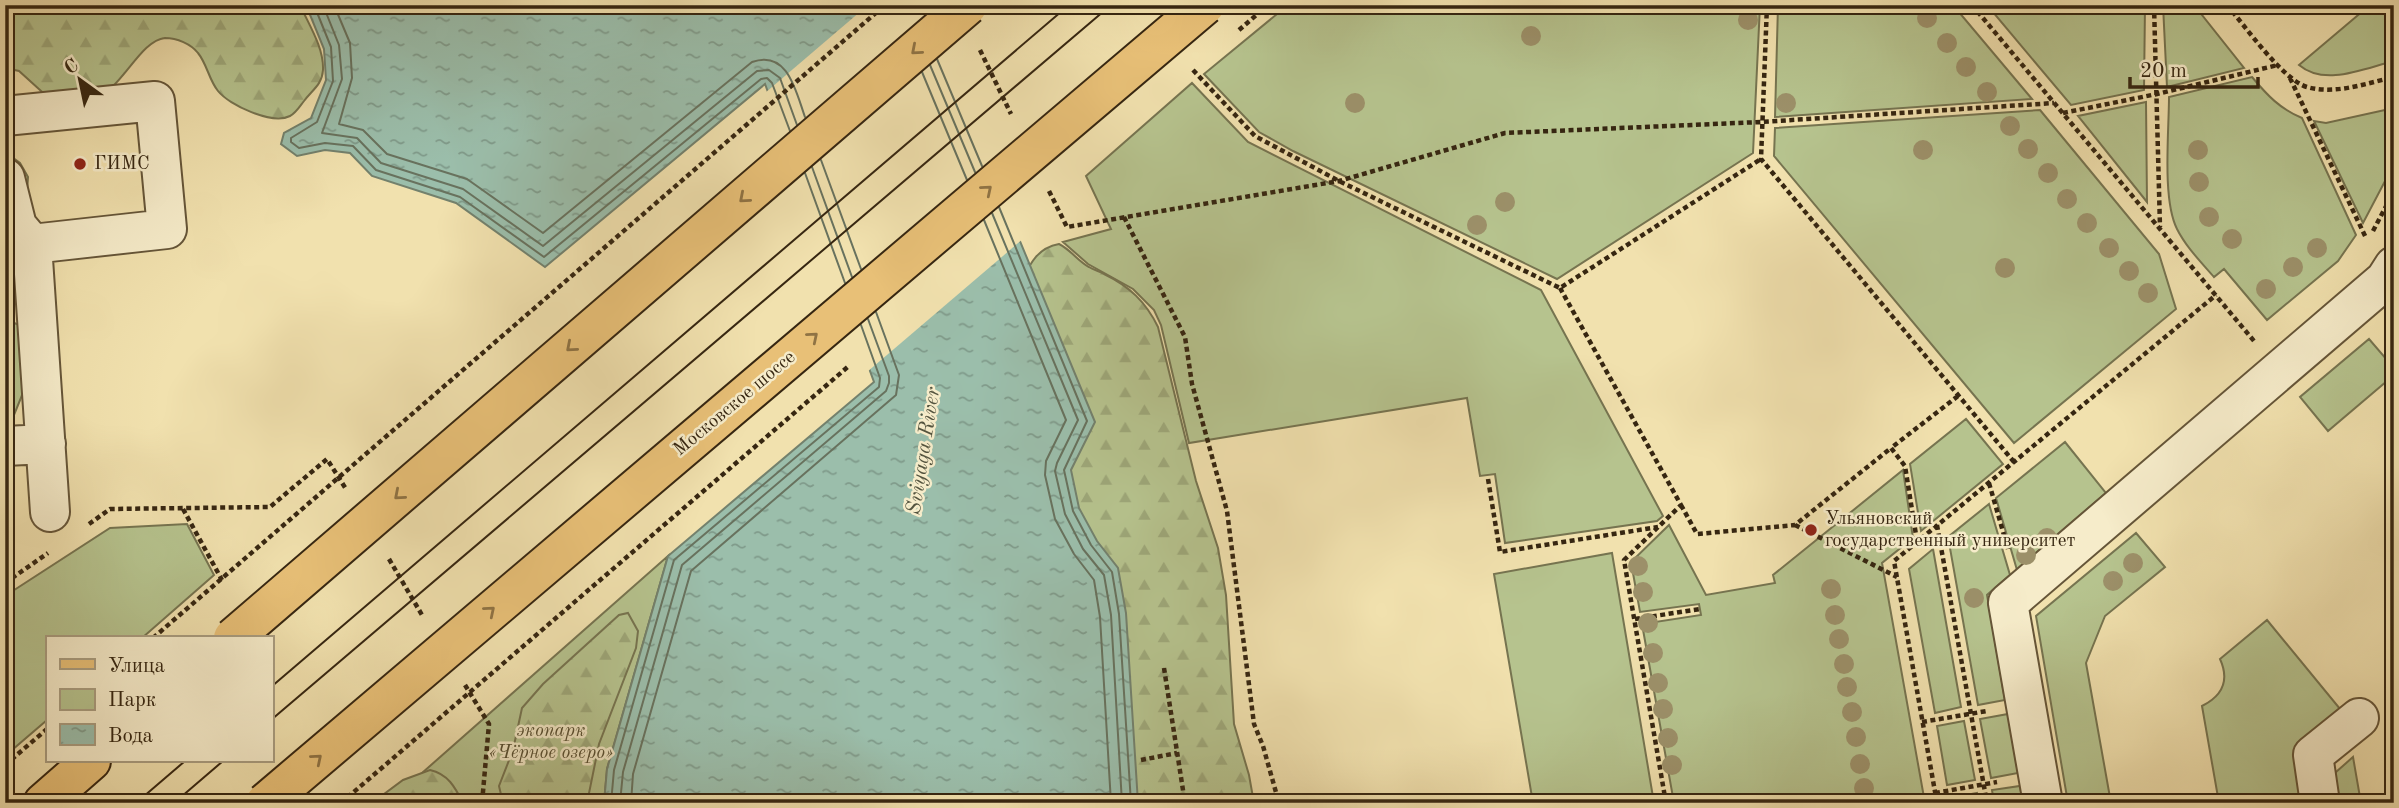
<svg xmlns="http://www.w3.org/2000/svg" width="2399" height="808" font-family="'Old Standard TT',serif">
<style>
.green{fill:#b6c38e;stroke:#767450;stroke-width:2}
.forest{fill:url(#forest-firs);stroke:#767450;stroke-width:2}
.water{fill:url(#water-ripples);stroke:#73816d;stroke-width:2}
.pier{fill:#f1e1ae}
.lines{fill:none;stroke-linecap:round;stroke-linejoin:round}
.shore{stroke:#68725e;stroke-width:2}
.minor-casing{stroke:#655538;stroke-width:42}
.major-casing{stroke:#362611;stroke-width:42}
.path{stroke:#362611;stroke-width:4.5;stroke-dasharray:5 3.5;stroke-linecap:butt}
.minor{stroke:#f6ecca;stroke-width:38}
.major{stroke:#e8c077;stroke-width:38}
.tram{stroke:#362611;stroke-width:2}
.major-bridge-casing{stroke:#362611;stroke-width:42;stroke-linecap:butt}
.path-bridge{stroke:#362611;stroke-width:4.5;stroke-dasharray:5 3.5;stroke-linecap:butt}
.major-bridge{stroke:#e8c077;stroke-width:38}
.tree{fill:#9c9069}
.oneway{stroke:#8f7344}
.poi-dot{fill:#8f2418;stroke:#f6ecca;stroke-width:2.5}
.labels{text-anchor:middle;dominant-baseline:central;stroke-width:5;stroke-linejoin:round;paint-order:stroke}
.poi-label{font-size:19px;fill:#362611;stroke:#f6ecca;text-anchor:start}
.street-label{font-size:19px;fill:#362611;stroke:#f6ecca}
.park-label{font-size:19px;font-style:italic;fill:#564d30;stroke:#f6ecca}
.water-label{font-size:21px;font-style:italic;fill:#54543f;stroke:#f6ecca}
</style>
<defs>
<pattern id="forest-firs" width="22" height="20" patternUnits="userSpaceOnUse" patternTransform="scale(1.75)"><rect width="22" height="20" fill="#b6c38e"/><path d="M5 1l3.5 6h-7zM16 11l3.5 6h-7z" fill="#9da779"/></pattern>
<pattern id="water-ripples" width="26" height="14" patternUnits="userSpaceOnUse" patternTransform="scale(1.75)"><rect width="26" height="14" fill="#9bbeab"/><path d="M2 4q2-2 4 0t4 0M15 11q2-2 4 0t4 0" fill="none" stroke="#7f9a8a"/></pattern>
</defs>
<rect width="100%" height="100%" fill="#f1e1ae"/>
<filter id="stains"><feTurbulence type="fractalNoise" baseFrequency=".00286" numOctaves="4"/><feColorMatrix values="0 0 0 0 .2 0 0 0 0 .09 0 0 0 0 .02 0 0 0 .5 -.17"/></filter>
<radialGradient id="worn" r=".72"><stop offset=".6" stop-color="#630" stop-opacity="0"/><stop offset="1" stop-color="#630" stop-opacity=".3"/></radialGradient>
<!-- green -->
<path class="green" d="M1288,5H1760L1753,153L1557,279L1293,151L1259,132L1204,74Z
M1778,5H1953L2032,99L1775,117Z
M1987,5H2145L2144,90L2071,105Z
M2163,5H2194L2244,68L2167,87Z
M2370,5H2394V61C2365,68 2325,87 2299,65Z
M2252,77C2267,95 2280,109 2302,118L2356,235L2338,261L2267,320L2224,269L2214,277C2201,262 2186,247 2177,229C2162,199 2169,132 2169,97Z
M1192,83L1248,142L1541,290L1663,516L1657,521L1505,543L1495,474L1480,476L1467,398L1189,443L1161,325L1154,310L1133,289L1088,264L1063,242L1111,229L1086,176Z
M2146,102L2147,202L2078,116Z
M2394,108V164L2363,223L2314,121L2326,123Z
M2040,110L2159,254L2176,309L2014,443L1774,156L1775,128Z
M2369,339L2394,368V375L2328,431L2300,397Z
M1966,419L2003,464L1921,531L1910,464Z
M2065,442L2106,493L2017,570L1996,498Z
M1903,470L1913,538L1882,563L1925,803H1674L1642,624L1701,615L1699,604L1640,612L1631,562L1669,525L1706,595L1775,583L1773,575Z
M1989,504L2010,575L1987,595L2005,700L1978,705L1948,537Z
M187,524L214,575L142,638H47V720L5,756V596L110,528Z
M2136,533L2165,567L2105,616L2086,663L2111,803H2068L2036,616Z
M1933,549L1961,707L1935,713L1909,569Z
M1612,553L1654,803H1533L1494,574Z
M668,556L607,769L604,803H388Z
M2267,620L2345,715L2308,803H2219L2202,706C2222,696 2230,681 2220,659Z
M2008,714L2018,773L1991,778L1980,719Z
M1964,721L1975,780L1947,785L1937,726Z
M2353,757L2361,803H2330L2327,780Z
M2020,786L2023,803H1994L1992,790Z
M1977,793L1979,803H1950V798Z"/>
<!-- forest -->
<path class="forest" d="M5,5H300C309,25 324,48 323,70C322,85 312,90 304,101C300,106 296,113 290,116C272,125 229,105 218,91C209,80 207,64 198,53C191,44 177,38 165,38C138,41 121,94 89,101C77,103 63,100 51,100L19,71L5,68Z
M5,152L20,163L28,177L20,298L5,300Z
M1059,244C1071,250 1078,261 1089,267C1094,270 1099,271 1104,274C1129,286 1146,302 1158,327L1196,481L1218,548L1226,595L1234,724L1249,775L1254,803H1135L1061,477L1021,282C1030,264 1037,248 1059,244Z
M5,322H12L19,325L27,383L14,415L5,426Z
M628,613L638,631L636,648L599,744L587,803H503L499,786L513,750L522,708L543,684L619,615Z
M430,770C448,774 455,787 463,803H372L403,780Z"/>
<!-- water -->
<path class="water" d="M306,5H922L1095,422L1071,470L1079,508L1097,541L1118,568L1126,613L1138,803H604L607,769L668,556L874,382L765,84L545,267L456,203L372,176L350,153L325,150L297,156L281,144L284,133L311,118L326,80L324,49Z"/>
<!-- pier -->
<path class="pier" d="M868,5H926L1024,238L867,372L765,93Z"/>
<g class="lines">
<!-- shore -->
<path class="shore" d="M314,5L331,47L333,81L317,122L291,138V142L299,148L325,143L353,146L376,170L460,197L544,257L761,79L767,78L772,83L790,131
M323,5L339,45L342,79L322,133L357,138L381,163L463,189L543,246L757,71L769,70L780,78L797,125
M334,5L350,43L352,78L339,124L363,130L387,154L467,179L543,233L752,62C788,49 796,92 805,117
M937,59L982,166
M930,65L975,172
M922,72L967,180
M821,160L861,269
M812,167L852,277
M805,173L845,283
M999,207L1087,421L1064,470L1073,511L1091,545L1112,572L1119,614L1131,803
M992,213L1078,420L1057,463L1055,471L1065,514L1083,549L1104,575L1111,615L1122,803
M984,220L1066,420L1046,461L1045,475L1055,519L1074,554L1094,580L1100,617L1111,803
M611,803L614,770L674,560L879,387L880,378L861,325
M620,803L623,772L682,565L886,391L889,383V376L868,319
M631,803L633,774L691,571L896,395L899,375L876,312"/>
<defs>
<path id="minor" d="M5,116L155,101L167,229L32,244
M5,178L17,226L32,244L50,512
M5,446L46,444
M2043,803L2008,603L2385,280L2394,266
M2320,803L2313,755L2359,718"/>
<path id="major" d="M43,803L91,761"/>
</defs>
<!-- minor casing -->
<use href="#minor" class="minor-casing"/>
<!-- major casing -->
<use href="#major" class="major-casing"/>
<!-- path -->
<path class="path" d="M1767,5L1761,159L2014,462
M1972,5L2254,341
M2154,5L2160,227
M2227,5C2245,26 2283,80 2307,87C2336,95 2367,83 2394,77
M1239,30L1268,5
M980,50L1011,114
M1193,70L1255,136L1339,181L1560,288L1761,159
M2290,78L2366,238
M2063,113L2157,94L2278,65
M1049,191L1067,227L1339,181L1505,133L1761,122L2054,103
M1124,217L1185,337L1192,384L1227,511L1254,724L1263,746L1279,803
M2373,231L2394,191
M1560,288L1681,505L1624,560L1666,803
M1488,479L1500,552L1658,527
M1989,483L2008,549
M1681,505L1697,534L1795,525L1891,448
M183,509L222,580
M89,524L110,509L270,507L327,459L346,489
M1795,525L1897,577
M1937,525L1987,803
M2394,529V531
M1917,541L1905,466L1891,448L1958,396
M389,559L422,615
M5,583L48,553
M1635,619L1700,609
M1164,668L1185,803
M465,685L489,724L482,803
M1922,722L1987,711
M1141,760L1177,753
M5,765L47,729
M1935,793L1997,782
M1937,803L1894,561L2216,295"/>
<!-- minor -->
<use href="#minor" class="minor"/>
<!-- major -->
<use href="#major" class="major"/>
<!-- tram -->
<path class="tram" d="M271,687L1069,5
M271,720L1111,5
M136,803L185,761
M174,803L223,761"/>
<defs>
<path id="major-bridge" d="M233,638L968,5
M265,803L1205,5"/>
</defs>
<!-- major-bridge casing -->
<use href="#major-bridge" class="major-bridge-casing"/>
<!-- path-bridge -->
<path class="path-bridge" d="M153,638L885,5
M341,803L850,365"/>
<!-- major-bridge -->
<use href="#major-bridge" class="major-bridge"/>
</g>
<!-- trees -->
<g class="tree">
<circle cx="1927" cy="18" r="10"/>
<circle cx="1748" cy="20" r="10"/>
<circle cx="1531" cy="36" r="10"/>
<circle cx="1947" cy="43" r="10"/>
<circle cx="1966" cy="67" r="10"/>
<circle cx="1987" cy="92" r="10"/>
<circle cx="1355" cy="103" r="10"/>
<circle cx="1786" cy="103" r="10"/>
<circle cx="2010" cy="126" r="10"/>
<circle cx="2028" cy="149" r="10"/>
<circle cx="1923" cy="150" r="10"/>
<circle cx="2198" cy="150" r="10"/>
<circle cx="2048" cy="173" r="10"/>
<circle cx="2199" cy="182" r="10"/>
<circle cx="2067" cy="199" r="10"/>
<circle cx="1505" cy="202" r="10"/>
<circle cx="2209" cy="217" r="10"/>
<circle cx="2087" cy="223" r="10"/>
<circle cx="1477" cy="225" r="10"/>
<circle cx="2232" cy="239" r="10"/>
<circle cx="2109" cy="248" r="10"/>
<circle cx="2317" cy="248" r="10"/>
<circle cx="2293" cy="267" r="10"/>
<circle cx="2005" cy="268" r="10"/>
<circle cx="2129" cy="271" r="10"/>
<circle cx="2266" cy="289" r="10"/>
<circle cx="2148" cy="293" r="10"/>
<circle cx="2047" cy="538" r="10"/>
<circle cx="2026" cy="555" r="10"/>
<circle cx="2133" cy="563" r="10"/>
<circle cx="1638" cy="566" r="10"/>
<circle cx="2113" cy="581" r="10"/>
<circle cx="1831" cy="589" r="10"/>
<circle cx="1643" cy="592" r="10"/>
<circle cx="1974" cy="598" r="10"/>
<circle cx="1835" cy="615" r="10"/>
<circle cx="1648" cy="623" r="10"/>
<circle cx="1839" cy="639" r="10"/>
<circle cx="1653" cy="653" r="10"/>
<circle cx="1844" cy="664" r="10"/>
<circle cx="1658" cy="683" r="10"/>
<circle cx="1847" cy="687" r="10"/>
<circle cx="1663" cy="709" r="10"/>
<circle cx="1852" cy="712" r="10"/>
<circle cx="1856" cy="737" r="10"/>
<circle cx="1668" cy="738" r="10"/>
<circle cx="1860" cy="764" r="10"/>
<circle cx="1672" cy="765" r="10"/>
<circle cx="1864" cy="788" r="10"/>
</g>
<!-- one-way arrows -->
<defs><path id="oneway-chevron" d="M-2-3.5L2.5 0L-2 3.5" fill="none" stroke-width="1.6" stroke-linecap="round" stroke-linejoin="round" transform="scale(1.75)"/></defs>
<g class="oneway">
<use href="#oneway-chevron" transform="translate(916 50) rotate(139)"/>
<use href="#oneway-chevron" transform="translate(987 190) rotate(-40)"/>
<use href="#oneway-chevron" transform="translate(744 198) rotate(139)"/>
<use href="#oneway-chevron" transform="translate(813 337) rotate(-40)"/>
<use href="#oneway-chevron" transform="translate(571 347) rotate(139)"/>
<use href="#oneway-chevron" transform="translate(399 495) rotate(139)"/>
<use href="#oneway-chevron" transform="translate(490 611) rotate(-40)"/>
<use href="#oneway-chevron" transform="translate(317 759) rotate(-40)"/>
</g>
<!-- markers -->
<g class="poi-dot">
<circle cx="80" cy="164" r="7"/>
<circle cx="1811" cy="530" r="7"/>
</g>
<g class="labels">
<!-- poi labels -->
<g class="poi-label">
<text x="94" y="164">ГИМС</text>
<text x="1825" y="519">Ульяновский<tspan x="1825" dy="22">государственный университет</tspan></text>
</g>
<!-- street labels -->
<g class="street-label">
<text transform="translate(735 404) rotate(-40)">Московское шоссе</text>
</g>
<!-- park labels -->
<g class="park-label">
<text x="551" y="731">экопарк<tspan x="551" dy="22">«Чёрное озеро»</tspan></text>
</g>
<!-- water labels -->
<g class="water-label">
<text transform="translate(924 451) rotate(-81)">Sviyaga River</text>
</g>
</g>
<!-- margin -->
<rect width="2399" height="808" fill="none" stroke="#f1e1ae" stroke-width="28"/>
<rect x="7" y="7" width="2385" height="794" fill="none" stroke="#362611" stroke-width="3.5"/>
<rect x="14" y="14" width="2371" height="780" fill="none" stroke="#362611" stroke-width="2"/>
<!-- legend -->
<rect x="46" y="636" width="228" height="126" fill="#f6ecca" stroke="#a99d80" stroke-width="2"/>
<rect x="60" y="659" width="35" height="10" fill="#e8c077" stroke="#a99d80" stroke-width="2"/>
<text x="108" y="672" font-size="21" fill="#362611">Улица</text>
<rect x="60" y="689" width="35" height="21" fill="#b6c38e" stroke="#a99d80" stroke-width="2"/>
<text x="108" y="706" font-size="21" fill="#362611">Парк</text>
<rect x="60" y="724" width="35" height="21" fill="url(#water-ripples)" stroke="#a99d80" stroke-width="2"/>
<text x="108" y="742" font-size="21" fill="#362611">Вода</text>
<!-- north arrow -->
<g transform="translate(80 80) rotate(327)" stroke="#f6ecca" stroke-width="5" paint-order="stroke">
<path d="M0-5L12 26L0 18L-12 26Z" fill="#362611"/>
<text y="-10" font-size="19" font-weight="bold" text-anchor="middle" fill="#362611">С</text>
</g>
<!-- scale -->
<path d="M2130 77v10h128v-10" fill="none" stroke="#362611" stroke-width="3.5"/>
<text x="2140" y="77" font-size="21" fill="#362611" stroke="#f6ecca" stroke-width="5" paint-order="stroke">20 m</text>
<rect width="100%" height="100%" filter="url(#stains)"/>
<rect width="100%" height="100%" fill="url(#worn)"/>
</svg>
